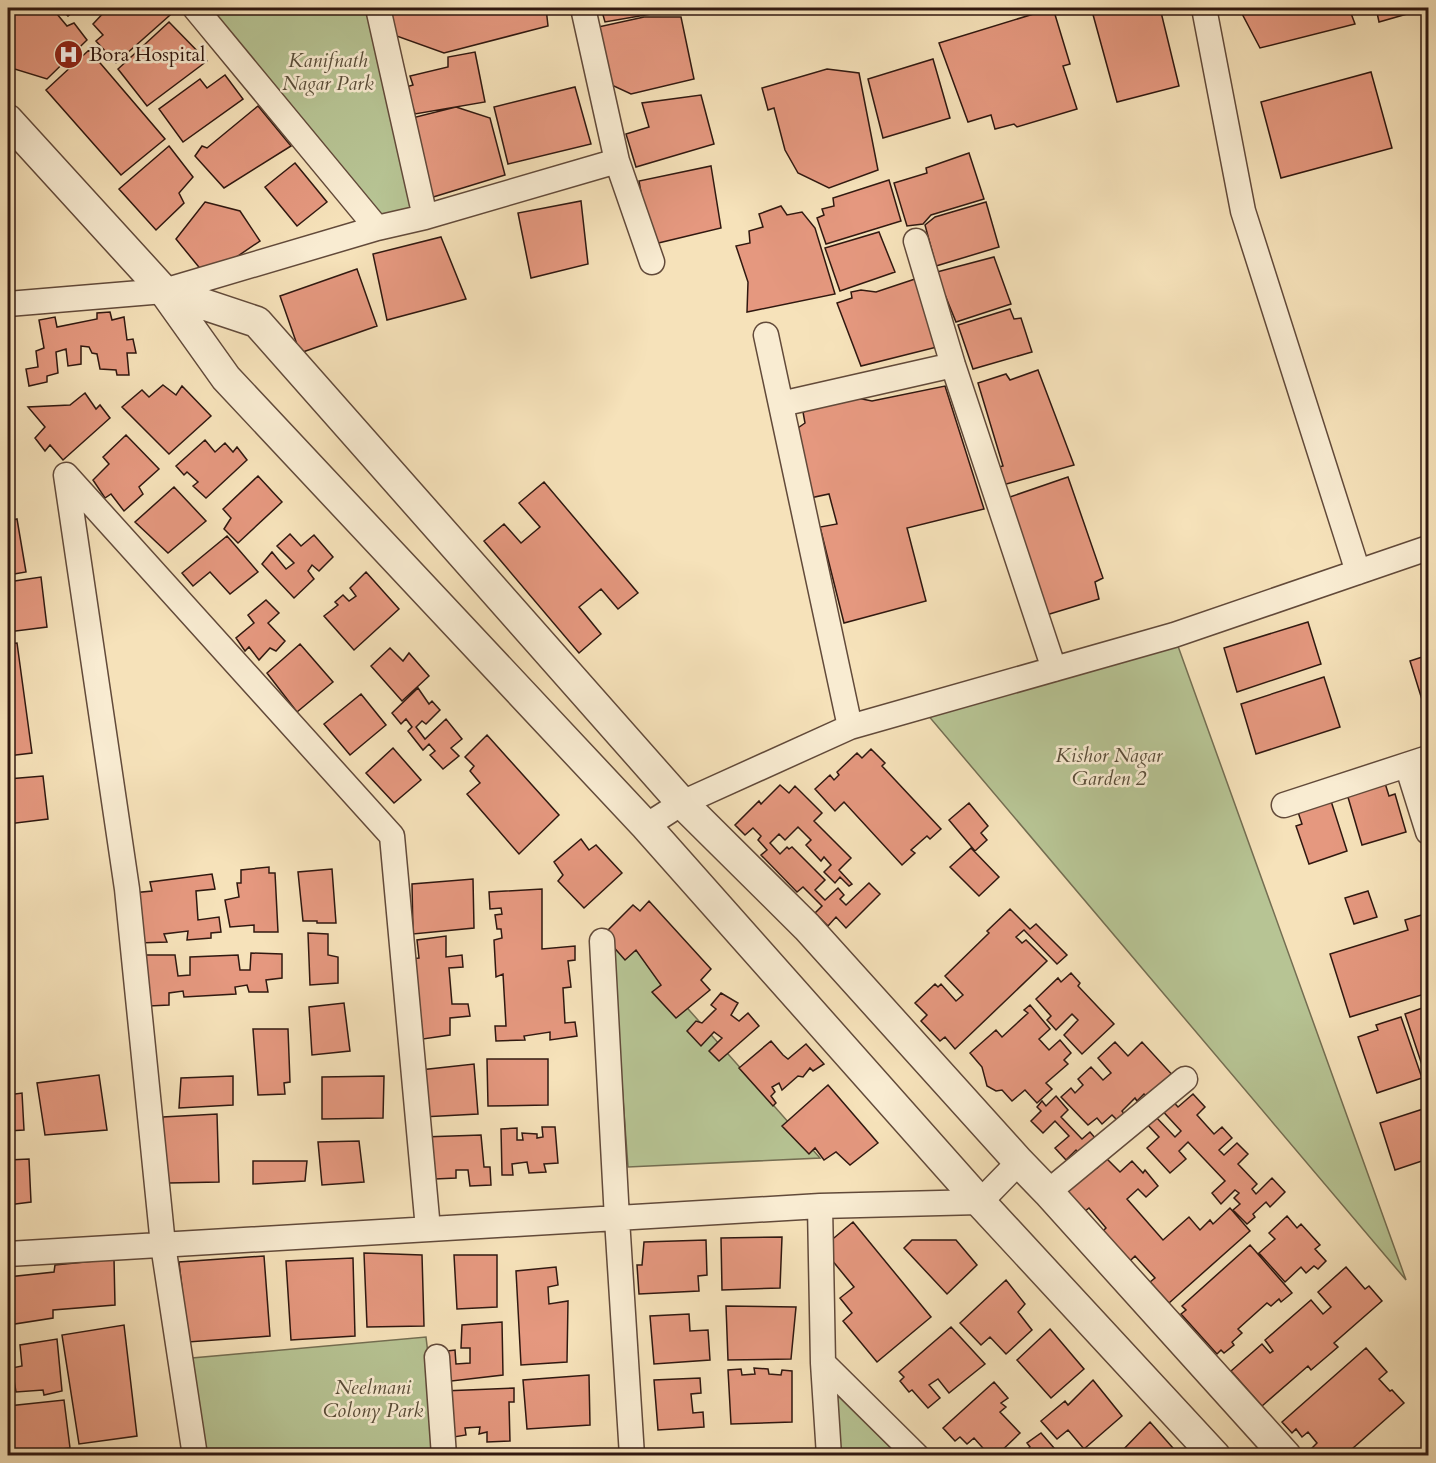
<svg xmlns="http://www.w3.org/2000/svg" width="1436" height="1463" font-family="Cardo,serif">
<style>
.green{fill:#b7c494;stroke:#746e52;stroke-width:1.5}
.building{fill:#e5987f;stroke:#301810;stroke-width:1.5}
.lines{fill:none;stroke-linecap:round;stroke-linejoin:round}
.minor-casing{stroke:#624a3a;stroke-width:27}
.tertiary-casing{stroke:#624a3a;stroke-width:33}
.minor{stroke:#f9ecd2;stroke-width:24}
.tertiary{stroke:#f9ecd2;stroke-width:30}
.labels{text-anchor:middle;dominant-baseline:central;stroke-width:5;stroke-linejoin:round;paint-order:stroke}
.poi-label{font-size:20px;fill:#301810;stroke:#f9ecd2;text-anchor:start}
.park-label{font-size:20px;font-style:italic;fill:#584c38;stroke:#f9ecd2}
</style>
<rect width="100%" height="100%" fill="#f6e2ba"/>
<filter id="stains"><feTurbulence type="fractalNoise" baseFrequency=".00333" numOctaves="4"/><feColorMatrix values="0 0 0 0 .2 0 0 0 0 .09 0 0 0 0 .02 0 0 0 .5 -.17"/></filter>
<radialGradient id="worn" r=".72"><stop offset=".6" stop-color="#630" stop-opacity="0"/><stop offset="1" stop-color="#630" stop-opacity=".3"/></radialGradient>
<!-- green -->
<path class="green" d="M195,8H378L425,217L377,228Z
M1174,635L1406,1280L921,707Z
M611,934L636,950L820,1158L628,1167Z
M426,1337L440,1455H194L181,1359Z
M830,1388L898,1455H833Z"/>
<!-- building -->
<path class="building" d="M8,8H52L67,26L74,23L87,40L47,79L8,67Z
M60,8H78L68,16Z
M108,8H178L116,63L96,41L103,35L93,24Z
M385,8H546L548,26L444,53L391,34Z
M601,8H680V9L605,22Z
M1053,8L1070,64L1063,66L1077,109L1017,127L1014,124L995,129L991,115L968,122L939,43Z
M1104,8H1160L1179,86L1117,102L1092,11Z
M1239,8H1349L1355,24L1260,48Z
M1376,8H1428L1379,22Z
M644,17H681L694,79L631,94L603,81L589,29Z
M169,22L207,61L147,106L118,69Z
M89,50L165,139L121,175L46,90Z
M475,52L485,102L415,114L406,87L413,85L410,76L448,67V57Z
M933,59L950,118L883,138L868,79Z
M827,69L859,73L878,170L829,188L798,173L785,150L774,108L768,110L762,88Z
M1371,72L1392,148L1281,178L1261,102Z
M225,75L243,99L183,142L159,109L200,79L207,88Z
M575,87L591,144L508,164L494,107Z
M701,95L714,144L636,167L626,134L649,127L642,103Z
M258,106L291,146L224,188L195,156L202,146L207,148Z
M456,107L490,118L505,175L430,198L408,119Z
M169,146L193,177L179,193L184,203L156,230L119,189Z
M969,153L984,199L931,215L923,224L907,226L894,183L927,173L926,168Z
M295,163L327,202L297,226L265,187Z
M711,166L721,228L650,245L639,181Z
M889,180L901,221L826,244L817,218L824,215L822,209L834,206L833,198Z
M581,201L588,264L531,278L518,213Z
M205,202L240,211L260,241L207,277L176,239Z
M986,202L999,247L936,266L925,225L935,217Z
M781,206L787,215L802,212L815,228L835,294L747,312L748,282L736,246L750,243L749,231L763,227L759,214Z
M879,232L895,272L840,291L825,248Z
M441,237L466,299L387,320L373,254Z
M994,257L1011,304L956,322L945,295H938L933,273Z
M357,269L377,326L300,353L280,296Z
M915,279L937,347L861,366L837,303L852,298L851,292L861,290L876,292Z
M1010,309L1014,319L1021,318L1032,352L973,369L958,325Z
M110,312L112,320L124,317L127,340L133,339L136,353H127L129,375H117L116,370L100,369L97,354L92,353L89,347L81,346V364L68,366L66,349L56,352L58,373L47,376V382L29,386L26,369L38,367L36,351L44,348L39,320L55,317L57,327L97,319V313Z
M1038,370L1074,465L999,486L994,468L1003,466L978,383L1006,374L1010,380Z
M163,385L176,395L182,386L211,416L169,454L122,407L142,390L149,397Z
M945,386L984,509L907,528L926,601L844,623L820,527L837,524L829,494L810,498L795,430L805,423L803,412L847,396L872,401Z
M85,393L96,409L100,405L110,418L63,460L50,445L45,451L35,438L45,427L28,407L70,405Z
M126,435L159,469L139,487L143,494L124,511L111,494L105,498L93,480L109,464L103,457Z
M205,440L215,452L225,443L233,452L237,447L247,460L206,498L193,486L198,482L187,472L184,475L176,466Z
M258,476L282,502L238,543L224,529L231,518L223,509Z
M1068,477L1103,578L1095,582L1099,599L1043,616L1007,498Z
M544,482L638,593L618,609L601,589L579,607L601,634L579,653L484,541L504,524L521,543L540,527L519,503Z
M174,487L206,521L168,553L135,522Z
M17,519L26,572L8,575V521Z
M290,534L301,546L314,535L333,557L319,571L312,565L308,571L314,579L294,598L262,564L272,552L286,569L294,563L277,546Z
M227,536L258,572L230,594L210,572L193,586L182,573Z
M366,572L399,609L354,650L324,616L338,605L335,602L343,595L349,601L356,596L350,588Z
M41,577L47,627L8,632V582Z
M266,600L279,613L268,623L285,641L276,651L270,648L259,660L249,647L245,651L236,638L254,623L248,615Z
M1308,622L1321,664L1237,692L1224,648Z
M17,643L32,753L8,756V644Z
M300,644L333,682L297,712L267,673Z
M390,648L403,661L409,653L429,676L402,701L371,666Z
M1428,655V719L1410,661Z
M1324,677L1340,727L1256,754L1241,704Z
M418,688L429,704L432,701L440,710L426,724L422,721L416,727L425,739L446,719L462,739L451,748L459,756L443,769L430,755L435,751L429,744L423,750L408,731L412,727L406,719L401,724L392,713Z
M361,694L386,725L350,755L324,724Z
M487,735L559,815L519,854L467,794L480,783L470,771L474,766L465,757Z
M393,748L421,780L394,803L366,773Z
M871,749L885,763L882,766L941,829L930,839L927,836L911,850L915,853L902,865L844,802L835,811L815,789L830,775L834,780L839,775L837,772L857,753L862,758Z
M43,776L48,819L8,824V779Z
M1384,780L1389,796L1395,794L1406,832L1362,845L1345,787Z
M780,785L789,793L795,786L822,813L814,821L851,858L839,870L852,884L849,886L840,877L835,883L824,872L831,865L824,857L821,861L806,845L811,840L798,827L785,840L779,834L770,843L780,854L787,847L789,849L792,847L825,880L815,890L825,900L838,888L844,895L840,899L846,905L869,883L880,894L846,928L836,917L828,926L815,913L822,906L803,887L797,892L761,855L767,850L758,840L761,836L753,828L745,835L735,825L759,801L761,804Z
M1331,801L1347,851L1309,864L1296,826L1302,824L1298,812Z
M969,803L988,826L981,833L987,840L975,851L949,820Z
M581,839L589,850L596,845L622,873L584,908L558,881L563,875L554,862Z
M971,848L999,877L979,896L950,867Z
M269,867V873H275L278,932H254V925L230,927L225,900L239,897L237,883H241V870Z
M332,869L336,923H317V921H303L298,872Z
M212,874L215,889L196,891L198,920L219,917L221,932L211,933V938L187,940L188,931L164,934L167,942L138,943L132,893L152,891L150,882Z
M473,879L474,928L413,934L412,884Z
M542,889V949L575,946V960L568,961L571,987L563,988L565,1023L575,1022L577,1036L550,1040V1032L524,1036L525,1040L496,1041L495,1026H506L503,974L496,977L494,940L502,938L501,929H497L495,915L502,914L501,908L490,909L489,892Z
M1368,891L1377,917L1354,924L1345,898Z
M649,901L711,969L701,980L710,990L676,1018L652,992L661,985L636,950L625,960L603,935L633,905L640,911Z
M1010,909L1030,929L1036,924L1067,955L1057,964L1024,930L1016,937L1022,943L1026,940L1047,961L955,1049L945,1037L940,1041L921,1021L927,1015L915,1003L935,984L938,987L941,984L956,1001L963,995L945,976L989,933L987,931Z
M1428,913V993L1350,1017L1330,954L1408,930L1405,920Z
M308,933L328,934V955L338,957V983L310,985Z
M446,936V957L462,955L463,967L449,968L452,1004H468L470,1016L450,1018V1035L423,1039L421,1021L412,1022L406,959L419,958L417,940Z
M251,953L282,954V978L266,980L268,992H249L247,985L235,987L236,994L184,997L183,991L169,993V1005L149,1006L146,955H175L178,976L190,975V957L238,955L240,970H250Z
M1071,973L1080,983L1078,986L1114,1024L1082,1054L1064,1035L1078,1020L1072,1014L1056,1030L1047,1020L1051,1016L1036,999L1058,978L1061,982Z
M721,993L738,1003L731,1015L739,1021L748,1013L759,1026L719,1061L709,1051L722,1038L714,1032L701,1046L687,1031L696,1021L702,1023L716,1009L711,1005Z
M344,1003L350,1051L312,1055L309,1007Z
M1030,1005L1050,1029L1039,1039L1049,1050L1060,1040L1071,1053L1064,1060L1068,1064L1046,1083L1052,1089L1037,1103L1025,1090L1012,1101L1002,1090L996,1091L987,1086L982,1067L970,1053L996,1030L1002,1037L1028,1013L1024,1010Z
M1428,1006V1076L1426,1077L1405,1014Z
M1401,1017L1422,1078L1377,1093L1358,1037L1378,1030L1376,1025Z
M253,1029H288L290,1082L284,1083L285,1094L258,1095Z
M771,1041L783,1055L788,1059L806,1044L824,1064L813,1071L810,1068L803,1077L798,1076L782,1090L779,1083L772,1087L775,1092L771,1096L776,1103L773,1106L739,1068Z
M1115,1042L1128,1056L1142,1042L1177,1080L1148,1098L1144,1094L1137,1101L1135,1098L1122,1111L1125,1115L1118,1121L1112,1115L1102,1124L1097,1118L1088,1125L1061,1097L1071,1088L1075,1093L1083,1085L1078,1079L1091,1067L1103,1080L1111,1073L1098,1058Z
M487,1059H548V1105L488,1106Z
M474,1064L478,1114L422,1117L420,1070Z
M99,1075L107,1130L45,1135L37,1083Z
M233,1076V1105L179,1108L181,1078Z
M384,1076L383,1118L322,1119V1077Z
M828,1085L878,1143L850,1165L836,1152L824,1160L815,1148L809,1154L782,1126Z
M22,1093L24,1130L8,1131V1095Z
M1193,1094L1205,1107L1197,1115L1214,1134L1222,1127L1232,1138L1219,1150L1224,1155L1237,1143L1248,1154L1238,1164L1257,1184L1252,1189L1256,1194L1272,1178L1285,1192L1270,1207L1266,1202L1253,1214L1255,1217L1247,1224L1233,1210L1240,1204L1234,1198L1239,1193L1235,1190L1221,1204L1212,1193L1225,1181L1188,1142L1179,1151L1186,1159L1170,1173L1147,1148L1159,1137L1145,1122L1154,1115L1175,1137L1181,1131L1158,1106L1168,1096L1178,1107Z
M1056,1096L1068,1110L1061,1117L1082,1139L1090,1132L1096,1139L1082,1157L1076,1150L1066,1160L1055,1148L1069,1136L1055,1121L1043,1133L1031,1121L1041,1111L1037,1107L1042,1101L1046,1106Z
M1423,1109L1428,1125V1159L1395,1170L1380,1123Z
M217,1114L219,1182L169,1183L163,1129V1117Z
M542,1127H555L558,1163L544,1164L546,1172L529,1173L527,1162L512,1164L513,1175H502L501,1129L517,1128V1140H523L522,1133L537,1134V1138L543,1137Z
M481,1135L484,1167H490L491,1185L470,1186L468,1170H456V1178L435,1179L423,1137Z
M359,1141L364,1182L322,1185L318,1142Z
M29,1159L31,1202L8,1205V1160Z
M1107,1159L1120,1172L1132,1161L1143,1173L1145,1170L1158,1186L1146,1197L1138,1189L1127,1199L1163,1240L1189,1217L1200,1230L1210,1220L1213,1224L1230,1208L1250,1231L1169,1303L1150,1282L1155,1278L1135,1256L1130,1261L1103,1231L1106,1228L1089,1208L1084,1212L1063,1189L1092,1163L1097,1168Z
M253,1161H307L305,1181L253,1184Z
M1287,1216L1297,1228L1301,1224L1320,1245L1315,1249L1326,1261L1318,1269L1314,1266L1306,1273L1301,1267L1285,1282L1259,1253L1275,1239L1269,1233Z
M853,1222L931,1317L877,1362L843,1321L852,1313L840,1298L854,1287L822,1248Z
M782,1237L780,1288L722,1290L721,1238Z
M706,1240L707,1275L698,1276L699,1291L639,1294L637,1265H642L644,1242Z
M912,1240H956L977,1265L947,1294L904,1248Z
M1250,1245L1292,1293L1281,1302L1279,1299L1271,1306L1267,1303L1238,1329L1242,1333L1232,1342L1234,1345L1224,1353L1221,1350L1217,1354L1181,1314L1186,1310L1182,1306Z
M364,1253L422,1255L424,1326L367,1327Z
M454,1255H497V1307L457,1309Z
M264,1256L270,1336L188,1342L179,1262Z
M353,1258L355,1336L291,1340L286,1261Z
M114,1259L115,1305L53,1310V1318L8,1325V1277L54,1272L55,1265Z
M556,1267L558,1285L548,1287L549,1304L568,1301L567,1362L521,1365L516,1271Z
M1346,1267L1365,1289L1369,1286L1382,1301L1334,1343L1338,1347L1311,1370L1308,1366L1262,1406L1231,1371L1262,1344L1270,1353L1273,1351L1265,1340L1311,1300L1323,1314L1331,1307L1318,1292Z
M1006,1280L1025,1304L1018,1312L1032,1330L1006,1354L990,1337L981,1345L960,1323Z
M726,1306L796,1307L791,1359L728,1360Z
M689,1314L690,1331L708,1330L710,1360L654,1364L650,1316Z
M502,1322L503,1375L443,1382L439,1352L455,1350L456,1364L470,1363V1348H461L462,1325Z
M124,1325L137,1436L79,1444L62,1335Z
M951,1327L985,1364L949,1393L938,1379L929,1385L940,1398L928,1408L912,1390L909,1392L900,1381L904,1377L899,1372Z
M1050,1329L1084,1369L1051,1398L1017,1360Z
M57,1339L62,1391L44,1395L43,1390L16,1392L12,1368L22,1366L20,1345Z
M1366,1348L1387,1372L1379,1379L1390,1391L1392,1390L1404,1403L1344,1456H1314L1316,1453L1312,1448L1317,1443L1308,1432L1302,1437L1296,1429L1292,1433L1282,1422Z
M754,1368L768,1369L769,1374L781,1375L782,1370L792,1371V1422L731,1424L728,1370L741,1369L742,1375L755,1374Z
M589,1375L590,1425L527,1429L523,1380Z
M700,1378L701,1393L691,1394L693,1413L703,1412L704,1427L658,1430L654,1380Z
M1093,1380L1122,1416L1084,1449L1068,1430L1057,1439L1041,1421L1065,1401L1068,1405Z
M994,1382L1008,1398L1001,1403L1006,1407L1000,1412L1020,1433L996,1456H990L974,1438L967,1444L960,1437L955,1441L943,1428Z
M514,1388V1402H509L510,1441L487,1442V1432L479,1434L480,1427L465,1428L466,1435L448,1438L443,1391Z
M64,1400L70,1448L8,1456V1406Z
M1150,1422L1180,1456H1117Z
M1041,1433L1061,1456H1020L1030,1447L1027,1443Z
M698,1452V1456H662V1454Z"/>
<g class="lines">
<defs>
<path id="minor" d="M195,8L377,228
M378,8L425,217
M583,8L617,161L652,262
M1204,8L1243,211L1358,572
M916,241L953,365L1054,669
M8,304L164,291L377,228L425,217L617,161
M766,335L850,727
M781,404L953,365
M1407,765L1428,832
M1284,805L1428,758
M646,826L682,803L850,727L1174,635L1428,548
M602,941L617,1219L632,1456
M1048,1192L1185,1079
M820,1206L823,1363L829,1456
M8,1254L820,1206L980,1202L1019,1162
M437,1357L444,1456
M823,1363L917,1456
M195,1456L163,1245L127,889L66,475L392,836L428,1229"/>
<path id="tertiary" d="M8,120L164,291L226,378L646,826L980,1202L1215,1456
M164,291L257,322L682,803L807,927L1019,1162L1048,1192L1286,1456"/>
</defs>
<!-- minor casing -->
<use href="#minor" class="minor-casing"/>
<!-- tertiary casing -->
<use href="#tertiary" class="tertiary-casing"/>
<!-- minor -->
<use href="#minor" class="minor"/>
<!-- tertiary -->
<use href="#tertiary" class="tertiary"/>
</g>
<!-- icons -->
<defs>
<symbol id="hospital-disc" viewBox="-11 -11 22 22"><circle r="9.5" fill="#8f2418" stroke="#f9ecd2"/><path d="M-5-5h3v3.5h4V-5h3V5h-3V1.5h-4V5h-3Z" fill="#fff"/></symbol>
</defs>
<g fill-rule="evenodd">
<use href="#hospital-disc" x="52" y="38" width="33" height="33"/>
</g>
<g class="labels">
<!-- poi labels -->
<g class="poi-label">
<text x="89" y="54">Bora Hospital</text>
</g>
<!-- park labels -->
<g class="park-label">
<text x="328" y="60">Kanifnath<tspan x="328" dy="23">Nagar Park</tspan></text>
<text x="1109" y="755">Kishor Nagar<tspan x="1109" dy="23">Garden 2</tspan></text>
<text x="373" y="1387">Neelmani<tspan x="373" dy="23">Colony Park</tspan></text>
</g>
</g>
<!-- margin -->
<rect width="1436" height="1463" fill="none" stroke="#f6e2ba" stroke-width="30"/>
<rect x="9" y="9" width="1418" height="1445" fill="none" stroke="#301810" stroke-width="3"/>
<rect x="15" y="15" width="1406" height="1433" fill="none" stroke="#301810" stroke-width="1.5"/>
<rect width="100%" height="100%" filter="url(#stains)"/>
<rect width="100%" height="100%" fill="url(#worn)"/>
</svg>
